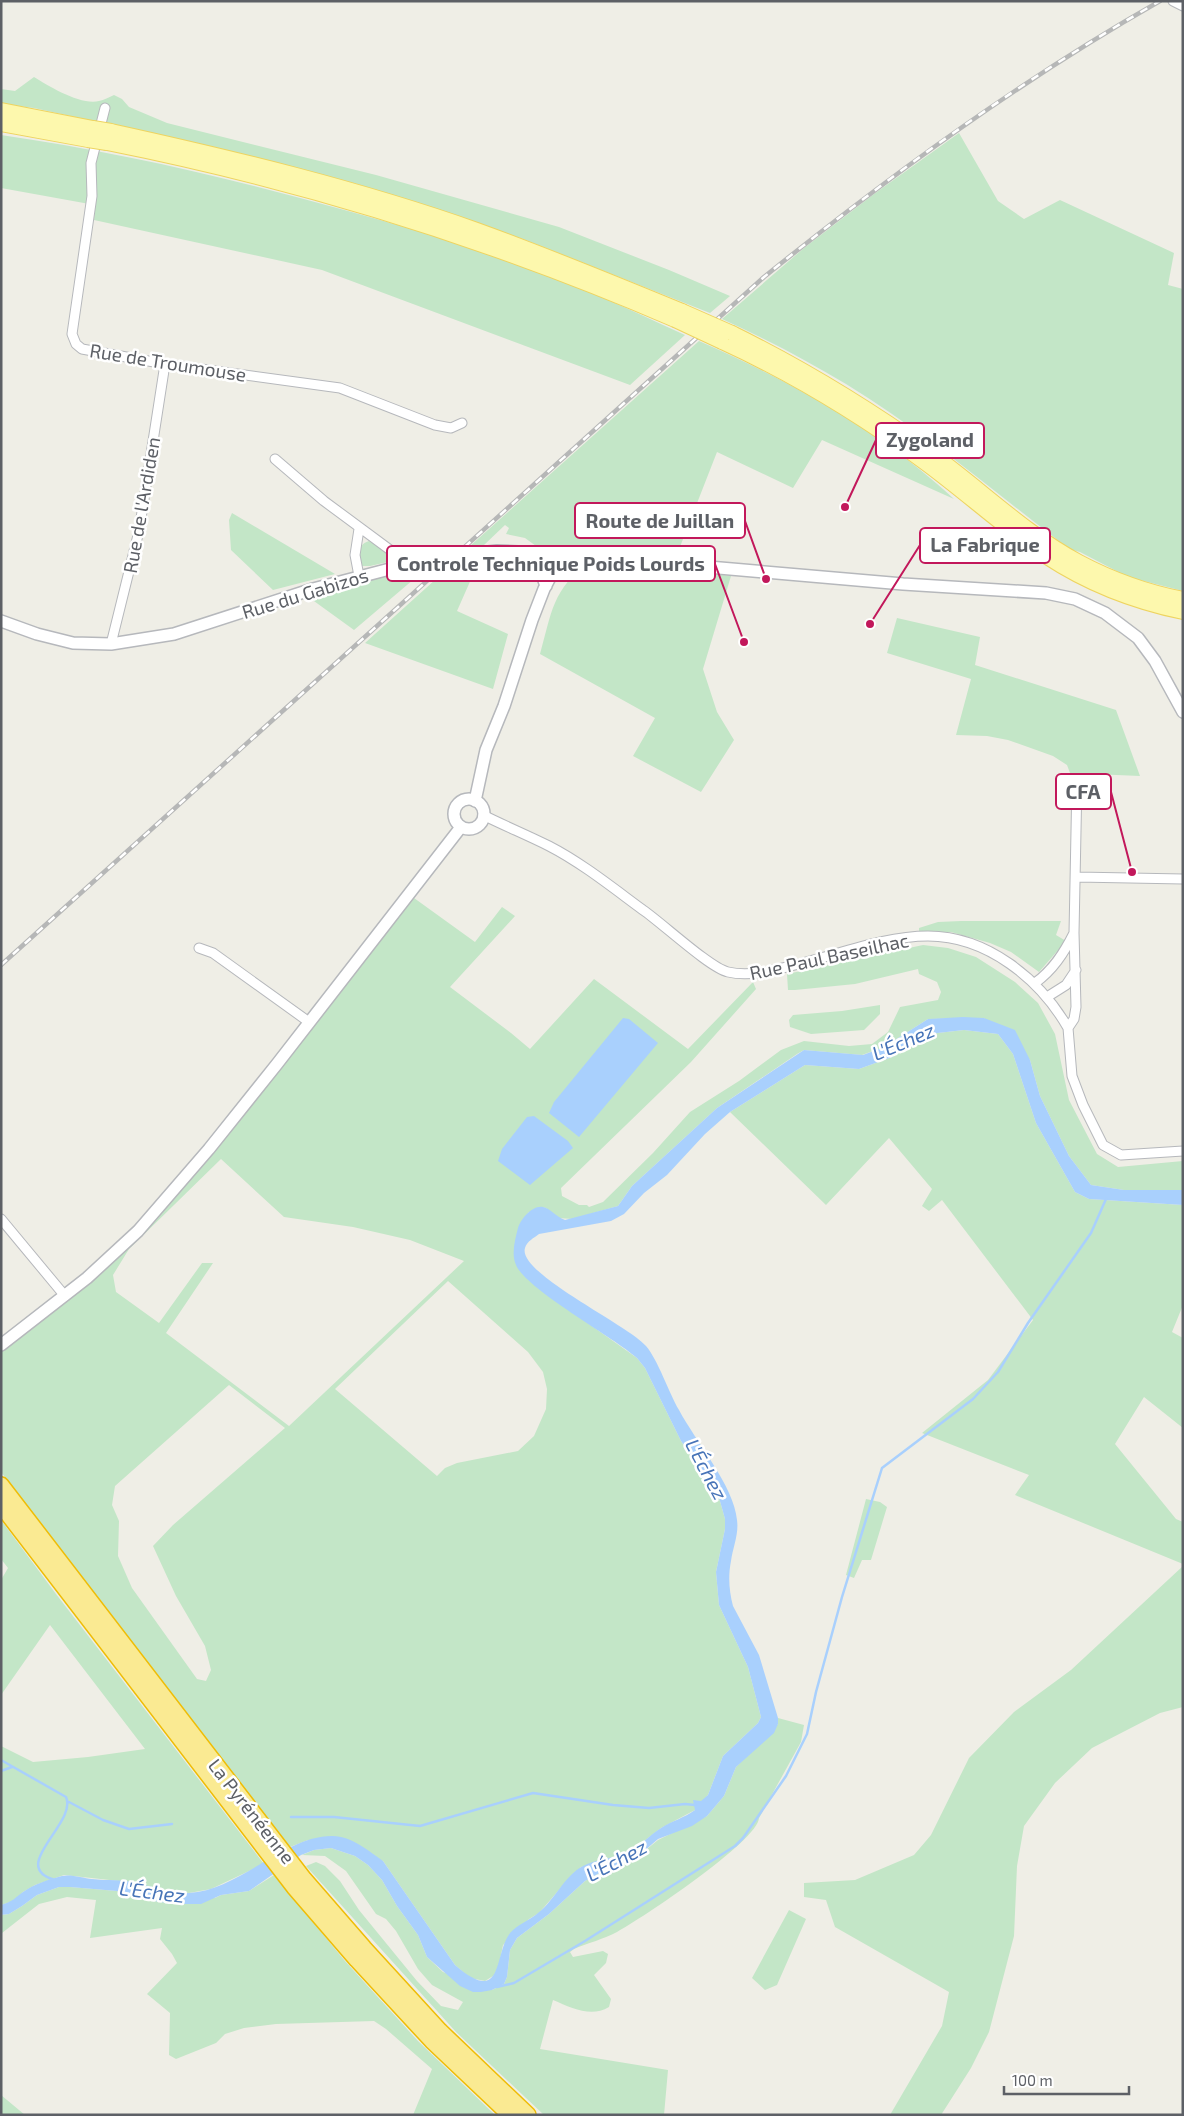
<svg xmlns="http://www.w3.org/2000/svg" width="1184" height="2116" font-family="'Exo 2',sans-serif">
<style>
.green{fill:#c3e6c7;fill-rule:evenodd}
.water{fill:#a9d0fd}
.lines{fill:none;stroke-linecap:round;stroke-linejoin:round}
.stream{stroke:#a9d0fd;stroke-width:2.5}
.minor-casing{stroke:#b6b8bc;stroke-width:11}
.tertiary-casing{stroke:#b6b8bc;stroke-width:14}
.primary-casing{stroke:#eed460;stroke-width:16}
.motorway-casing{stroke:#efbd06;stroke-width:18}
.minor{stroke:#fff;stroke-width:9}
.tertiary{stroke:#fff;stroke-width:11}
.primary{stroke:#fdf8ad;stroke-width:14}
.motorway{stroke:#faea92;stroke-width:15}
.rail-casing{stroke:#b6b7b7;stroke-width:4.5}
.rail{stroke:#fff;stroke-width:2.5;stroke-dasharray:8;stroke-linecap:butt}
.primary-bridge-casing{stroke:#eed460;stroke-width:16;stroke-linecap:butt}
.primary-bridge{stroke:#fdf8ad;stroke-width:14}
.labels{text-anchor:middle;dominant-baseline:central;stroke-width:5;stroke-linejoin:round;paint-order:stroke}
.street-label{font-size:19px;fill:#5d6066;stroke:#fff}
.water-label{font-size:20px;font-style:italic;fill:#4774b8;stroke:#fff}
.leader{fill:none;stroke:#c2185b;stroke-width:2}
.callout-dot{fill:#c2185b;stroke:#fff;stroke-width:2}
.callout{fill:#fff;stroke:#c2185b;stroke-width:2}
.callout-label{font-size:20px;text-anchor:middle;font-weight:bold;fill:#5d6066}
</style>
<rect width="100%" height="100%" fill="#efeee6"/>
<!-- green -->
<path class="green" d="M34,77C48,86 82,106 99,101C104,100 109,97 114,95L122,99L129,107L167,123L376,175L559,227L669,270L730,296L710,313L523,239L357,184L234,152L34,108L1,104V89L15,91Z
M959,133L998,201L1024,219L1060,200L1174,253L1168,285L1183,289V591L1128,577L1080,552L1069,549C996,493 925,432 846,384C806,360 764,338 722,319L804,248L874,194Z
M1,135C119,152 234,179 348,211C403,226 457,242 511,261C570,281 628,309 685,335L630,385L322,270L94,220L95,205L1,188Z
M699,341C790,381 881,431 954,499L822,440L793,488L717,452L676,557L536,546L525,538L506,534L509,528L505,525L484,545L470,546Z
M232,513L335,574L273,590L231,550L229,520Z
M369,541L391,555L393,559L392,561L370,566H362C360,556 356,545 369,541Z
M456,561L470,563L476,568L457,611L508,634L493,689L365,643Z
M590,562L731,576L703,669L717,712L734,740L701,792L633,756L655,718L540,654C552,612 552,589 590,562Z
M427,568L354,630L307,596L413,570Z
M897,618L980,637L975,665L1116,710L1140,776L1070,773L1067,765L1053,756L1008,740L987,736L956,735L971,679L887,653Z
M414,898L475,942L502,907L515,916L450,987L511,1033L530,1049L594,979L688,1049L753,982L756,989L691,1062L561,1188L562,1196L579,1205H587L589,1207L603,1202L653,1153L690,1112L739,1081L781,1050L804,1041L849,1046L872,1044L888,1032L900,1007L938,1000L941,992L937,982L919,974L918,969L855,984L795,990H788L787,974L923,945L948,948L976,957L1015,982L1038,1003L1055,1034L1069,1100L1097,1154L1118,1167L1183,1161V1190H1124L1091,1185L1069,1156L1040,1096L1030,1060L984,1018L928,1019L884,1047L862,1055L804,1050L797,1054L717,1108L632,1186L618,1206L572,1219L558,1218L546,1208L540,1207L528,1213L517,1266L537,1287L637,1358L645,1368L681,1441L718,1494L725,1519V1529L716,1572L719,1605L748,1667L761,1717L758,1723L723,1756L708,1795L695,1810L661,1828L635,1848L623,1854L581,1867L565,1883L539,1913L529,1919L503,1945L498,1970L493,1976L485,1981L470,1978L455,1965L383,1861L308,1840L290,1847L203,1737L1,1472L2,1349L92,1279L213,1151ZM221,1159L284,1217L353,1227L410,1240L464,1261L289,1426L166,1333L213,1263H202L159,1323L116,1292L113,1275L129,1249ZM448,1281L528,1352L543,1372L547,1389L546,1409L534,1436L518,1451L457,1463L445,1468L437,1476L335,1389ZM229,1385L285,1428L173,1525L153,1546L176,1596L205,1646L211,1670L206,1681L197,1679L132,1588L118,1556L119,1521L112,1505L115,1486Z
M961,921H1061L1056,935L1066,941L1039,972L1011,952L990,943L951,932H919V928L938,922Z
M880,1005V1014L864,1030L811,1034L790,1027L789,1020L793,1015L842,1011Z
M964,1030L998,1034L1013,1054L1036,1123L1075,1192L1089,1199L1183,1205V1305L1172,1332L1183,1338V1428L1144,1397L1115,1444L1176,1519L1183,1522V1564L1015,1495L1029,1475L922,1433L988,1380L1033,1320L942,1200L929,1211L922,1206L932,1189L889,1138L826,1205L730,1112L805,1065L859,1069L892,1057L929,1034Z
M866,1499L880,1502L887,1507L871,1560H862L854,1578L846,1575Z
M1,1520L56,1594L264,1864L211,1889L189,1893L149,1888L137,1883L64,1875L35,1885L23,1892L14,1901L1,1905V1746L33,1762L88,1757L145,1749L50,1625L1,1695V1580L8,1568L1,1559Z
M1183,1566V1707L1160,1713L1092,1748L1055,1783L1024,1826L1017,1866L1014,1936L989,2032L971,2068L941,2115H890L942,2026L949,1992L835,1927L826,1900L804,1897V1883L855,1880L914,1855L931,1835L969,1758L1014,1712L1071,1670Z
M778,1718L804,1725L801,1742L759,1818C758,1841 641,1919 617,1932C604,1939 588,1943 574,1949L570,1952L573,1957L603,1951L608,1954L606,1963L594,1975L611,1999L609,2007C591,2018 572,2008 553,2000L540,2049L668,2070L664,2115H544L456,2032L306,1866L316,1862L325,1866L340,1881L359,1910L417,1981L441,2006L458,2010L463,2002L432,1985L418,1969L396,1931L386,1919L376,1914L346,1871L325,1856L302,1855L314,1850L331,1848L355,1856L368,1865L382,1880L397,1906L418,1935L427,1957L443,1972L492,1990L504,1984L507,1977L510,1950L517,1938L549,1914L585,1881L603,1871L636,1858L658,1840L707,1816L724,1796L736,1767L778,1724Z
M274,1875L345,1961L418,2041L495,2115H413L432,2069L386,2029L374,2021L276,2024L244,2028L225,2034L216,2043L176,2059L169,2055L170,2013L147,1994L177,1963L172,1954L160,1939L162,1928L90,1938L96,1900L67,1897L39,1904L2,1933L1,1938V1915L9,1914L22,1906L37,1895L59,1887H70L117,1891L136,1898H215L221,1895L249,1891Z
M789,1910L806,1919L777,1985L765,1990L752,1978Z
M1,2095L25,2115H1Z"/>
<!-- water -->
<path class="water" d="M963,1017L984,1018L1015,1030L1030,1060L1040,1096L1069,1156L1091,1185L1124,1190H1183V1205L1089,1199L1075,1192L1036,1123L1013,1054L998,1034L964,1030L929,1034L892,1057L859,1069L805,1065L730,1112L705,1134L667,1175L644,1193L624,1214L611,1221L539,1234C534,1238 527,1241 525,1248C517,1273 630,1326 646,1346C658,1360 669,1393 679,1410C696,1442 734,1486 737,1520C739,1534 733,1547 731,1561C728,1576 729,1591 733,1606L759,1655L778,1718V1724L774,1733L736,1767L724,1796L707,1816L692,1826L658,1839L636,1858L603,1871L585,1881L549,1914L517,1938L510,1950L507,1977L504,1984L492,1990L481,1992H473L460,1986L427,1957L418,1935L397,1906L382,1880L368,1865L355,1856L331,1848L314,1850L301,1855L249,1891L221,1895L201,1904H173L136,1898L117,1891L70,1887H59L37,1895L22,1906L9,1914L1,1915V1905C14,1901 13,1899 23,1892C34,1884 50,1879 62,1876C71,1874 83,1878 92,1879C107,1881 123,1879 137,1883C154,1887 172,1894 189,1893C240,1890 285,1835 333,1836C351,1836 369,1851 383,1861L455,1965C507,2010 492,1948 513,1930C521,1923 531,1919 538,1913C555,1900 564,1876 583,1866C596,1859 610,1859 623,1854C638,1849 648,1836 661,1828C672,1821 684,1818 695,1810L693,1800L701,1801L708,1795L723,1756L758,1723L761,1717L748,1667L719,1605L716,1572L725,1529V1519L718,1494L681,1441L645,1368L637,1358C612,1336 527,1290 516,1265C511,1254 515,1240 518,1228C521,1219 532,1205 543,1207C550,1208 556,1217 565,1220L618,1206L632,1186L717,1108L804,1050L863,1055L884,1047L928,1019Z
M623,1018L629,1019L658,1043L579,1137L549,1113L554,1102Z
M534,1116L568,1141L573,1148L530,1185L498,1161L502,1149L527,1117Z"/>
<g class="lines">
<!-- stream -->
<path class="stream" d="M1,1760L66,1797C78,1823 7,1867 55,1880
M1,1771L12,1767
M69,1802L103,1820L129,1829L172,1824
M291,1817H334L420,1826L533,1793L613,1805L649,1808L685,1804L695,1805
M497,1987L514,1983L585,1941L735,1846L743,1838L786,1776L807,1734L816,1692L842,1597L882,1468L973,1399L998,1372L1028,1323L1091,1233L1106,1199"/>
<defs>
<path id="minor" d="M1173,1L1183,6
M105,108L91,163L92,196L72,334L76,344L82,349L165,364L340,388L435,425L451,428L462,423
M275,459L324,501L401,558L403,564
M359,529L355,555L359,576
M111,644L139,531L165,364
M1077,780L1074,933L1076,1007L1074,1019L1068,1028L1072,1076L1083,1105L1103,1145L1121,1155L1183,1151
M483,815C505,826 527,835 549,846C582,863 613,888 643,910C662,923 710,968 728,972C753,978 782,968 806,962C845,952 888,936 928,936C987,936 1040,979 1068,1028
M1077,877L1183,879
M199,948L213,953L309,1022
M1035,983C1053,970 1064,953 1074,933
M1047,997L1066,985L1076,970
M1,1219L65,1296"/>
<path id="tertiary" d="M523,553C539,563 540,569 546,586
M1,621L37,634L73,643L111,644L174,634L313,589L428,559L497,551L559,554L903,584L1046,593L1075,599L1105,613L1138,638L1155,661L1183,712
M454 814a15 15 0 1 1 30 0a15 15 0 1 1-30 0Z
M475,801L486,750L504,706L532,620L544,589L558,562L559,554
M1,1345L87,1278L138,1231L209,1149L277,1064L461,827"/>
<path id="primary" d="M1,110L93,128
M1,124L88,140
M111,131C234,158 358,188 477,230C546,255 614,283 682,311
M107,143C303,182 492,241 675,320
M732,333C801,367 867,407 930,452C980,488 1025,533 1079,562C1111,579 1147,592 1183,599
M722,342C794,375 860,415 924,462C965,492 1004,528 1047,557C1088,584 1135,602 1183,612"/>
<path id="motorway" d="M1,1485L304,1879L364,1948L440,2031L528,2115
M1,1505L294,1887L357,1960L432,2041L510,2115"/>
</defs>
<!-- minor casing -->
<use href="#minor" class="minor-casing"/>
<!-- tertiary casing -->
<use href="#tertiary" class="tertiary-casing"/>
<!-- primary casing -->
<use href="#primary" class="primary-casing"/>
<!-- motorway casing -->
<use href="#motorway" class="motorway-casing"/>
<!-- minor -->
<use href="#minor" class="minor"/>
<!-- tertiary -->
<use href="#tertiary" class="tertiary"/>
<!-- primary -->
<use href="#primary" class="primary"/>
<!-- motorway -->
<use href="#motorway" class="motorway"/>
<defs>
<path id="rail" d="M1,965L764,277C889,176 1019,81 1160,1"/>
</defs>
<!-- rail casing -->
<use href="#rail" class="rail-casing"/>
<!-- rail -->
<use href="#rail" class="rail"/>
<defs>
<path id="primary-bridge" d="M93,128L111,131
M88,140L107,143
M682,311L732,333
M675,320L722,342"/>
</defs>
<!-- primary-bridge casing -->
<use href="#primary-bridge" class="primary-bridge-casing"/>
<!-- primary-bridge -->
<use href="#primary-bridge" class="primary-bridge"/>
</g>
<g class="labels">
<!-- street labels -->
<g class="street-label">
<text transform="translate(168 362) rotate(9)">Rue de Troumouse</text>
<text transform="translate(141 505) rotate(-80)">Rue de l'Ardiden</text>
<text transform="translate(305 593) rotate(-17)">Rue du Gabizos</text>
<text transform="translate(829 956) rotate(-12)">Rue Paul Baseilhac</text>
<text transform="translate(252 1811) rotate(52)">La Pyrénéenne</text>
</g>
<!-- water labels -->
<g class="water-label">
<text transform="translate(903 1041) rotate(-23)">L'Échez</text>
<text transform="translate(707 1469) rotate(62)">L'Échez</text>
<text transform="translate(616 1860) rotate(-28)">L'Échez</text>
<text transform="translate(152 1891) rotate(7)">L'Échez</text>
</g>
</g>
<!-- callouts -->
<path class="leader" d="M845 507L876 440M766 579L745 521M870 624L920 545M744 642L715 564M1132 872L1111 792"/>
<g class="callout-dot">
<circle cx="845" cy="507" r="5"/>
<circle cx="766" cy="579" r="5"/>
<circle cx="870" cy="624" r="5"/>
<circle cx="744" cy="642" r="5"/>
<circle cx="1132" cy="872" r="5"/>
</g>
<g class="callout">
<rect x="876" y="423" width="108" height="35" rx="5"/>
<rect x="575" y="503" width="170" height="35" rx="5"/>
<rect x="920" y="528" width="130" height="35" rx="5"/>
<rect x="387" y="546" width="328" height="35" rx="5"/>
<rect x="1056" y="774" width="55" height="35" rx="5"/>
</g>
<g class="callout-label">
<text x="930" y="447">Zygoland</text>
<text x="660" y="528">Route de Juillan</text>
<text x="985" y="552">La Fabrique</text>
<text x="551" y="571">Controle Technique Poids Lourds</text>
<text x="1083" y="799">CFA</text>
</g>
<!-- border -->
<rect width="1184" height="2116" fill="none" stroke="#5d6066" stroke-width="5"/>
<!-- scale -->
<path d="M1004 2086v8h125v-8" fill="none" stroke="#5d6066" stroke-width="2.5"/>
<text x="1012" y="2086" font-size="15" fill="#5d6066" stroke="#ffffff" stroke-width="4" paint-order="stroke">100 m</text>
</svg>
